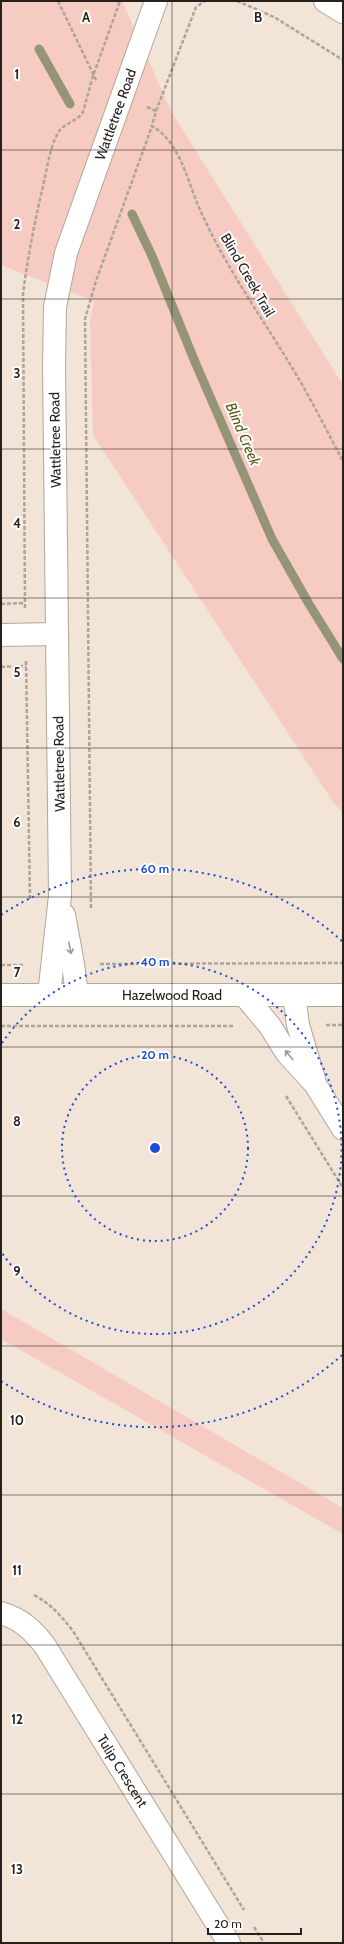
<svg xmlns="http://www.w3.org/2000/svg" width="344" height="1944" font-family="Cabin,sans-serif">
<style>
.green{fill:#f6cbc1}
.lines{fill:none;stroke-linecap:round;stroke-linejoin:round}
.stream{stroke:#959476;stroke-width:9}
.street-casing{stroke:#b3a799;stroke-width:24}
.path{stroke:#afa498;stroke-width:2.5;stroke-dasharray:4 2;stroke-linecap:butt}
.street{stroke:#fff;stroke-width:22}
.oneway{stroke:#9d9b99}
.grid{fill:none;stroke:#26211c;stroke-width:1;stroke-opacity:0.55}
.ring{fill:none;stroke:#1d4ed8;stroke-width:2;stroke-dasharray:2 4}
.labels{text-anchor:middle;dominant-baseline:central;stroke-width:4;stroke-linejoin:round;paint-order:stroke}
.street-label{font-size:14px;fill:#26211c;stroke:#fff}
.water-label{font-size:15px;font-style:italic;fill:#5c5a18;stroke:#fff}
.grid-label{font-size:13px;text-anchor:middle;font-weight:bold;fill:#26211c;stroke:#fff;stroke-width:4;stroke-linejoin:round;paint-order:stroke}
.centre{fill:#1d4ed8;stroke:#fff;stroke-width:2}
.ring-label{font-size:12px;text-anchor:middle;font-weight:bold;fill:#1d4ed8;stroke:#fff;stroke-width:4;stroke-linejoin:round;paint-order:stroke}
</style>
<rect width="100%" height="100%" fill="#f2e4d6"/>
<!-- green -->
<path class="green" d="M1,1H122L172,113L343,385V813L333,802L93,435L90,321L94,301L1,265Z
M1,1309L343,1508V1534L1,1339Z"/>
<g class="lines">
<!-- stream -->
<path class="stream" d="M39,49L70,104
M132,214L152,256L195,362L272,539L309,604L343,659"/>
<defs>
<g id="street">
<path d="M325,1L343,12"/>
<path d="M1,635L57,634"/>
<path d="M64,915L73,964L77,995"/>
<path id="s1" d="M1,995H343"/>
<path id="s2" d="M49,995L60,896L54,366L55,307L66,253L156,1"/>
<path d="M244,995L270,1026L286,1052L315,1084L343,1129"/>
<path d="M294,995L298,1025L314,1079"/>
<path id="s3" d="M1,1613C21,1619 33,1630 45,1646L229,1943"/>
</g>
</defs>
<!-- street casing -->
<use href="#street" class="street-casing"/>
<!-- path -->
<path class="path" d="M58,1L97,82
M237,1L274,17L343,60
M147,107L156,111L152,126C179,141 187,179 198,205C224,266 264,320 297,376C313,403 328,433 343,461
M156,111L196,7L205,1
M1,604L25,603
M25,608L23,294C28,254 36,216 45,177C48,163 51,145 58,133C63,123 77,122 83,112L93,76L120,1
M26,661L30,900
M1,667L26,666
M91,908L85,319L96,281L152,126
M100,964L343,963
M1,965H24
M326,1025H343
M1,1026H234
M286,1096L343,1188
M34,1595C51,1604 61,1616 73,1631L244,1910
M254,1927L264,1943"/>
<!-- street -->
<use href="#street" class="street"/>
</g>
<!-- one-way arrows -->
<defs><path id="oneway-shaft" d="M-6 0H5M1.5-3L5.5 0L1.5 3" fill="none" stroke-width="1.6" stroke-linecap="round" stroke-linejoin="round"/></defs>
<g class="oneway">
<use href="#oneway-shaft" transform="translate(70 948) rotate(79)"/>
<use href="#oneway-shaft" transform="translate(289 1055) rotate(-130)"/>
</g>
<!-- grid -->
<path class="grid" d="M172,1V1943M1,150H343M1,299H343M1,449H343M1,598H343M1,748H343M1,897H343M1,1047H343M1,1196H343M1,1346H343M1,1495H343M1,1645H343M1,1794H343"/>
<!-- distance rings -->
<g class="ring">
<circle cx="155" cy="1148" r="93"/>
<path d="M2 1043A186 186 0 1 1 2 1253"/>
<path d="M342 1355A279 279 0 0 1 1 1381M1 915A279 279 0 0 1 342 941"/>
</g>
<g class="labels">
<!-- street labels -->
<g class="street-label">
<text stroke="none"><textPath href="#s2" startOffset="891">Wattletree Road</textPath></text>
<text transform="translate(248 275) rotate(60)">Blind Creek Trail</text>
<text transform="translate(55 440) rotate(-91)">Wattletree Road</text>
<text transform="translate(59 764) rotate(-91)">Wattletree Road</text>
<text stroke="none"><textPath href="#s1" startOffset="171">Hazelwood Road</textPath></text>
<text stroke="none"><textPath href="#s3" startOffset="203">Tulip Crescent</textPath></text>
</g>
<!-- water labels -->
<g class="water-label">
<text transform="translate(243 434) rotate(67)">Blind Creek</text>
</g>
</g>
<g class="grid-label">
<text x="86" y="22">A</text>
<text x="258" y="22">B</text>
<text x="17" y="79">1</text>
<text x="17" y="229">2</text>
<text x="17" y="378">3</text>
<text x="17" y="528">4</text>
<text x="17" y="677">5</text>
<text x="17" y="827">6</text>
<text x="17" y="977">7</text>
<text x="17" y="1126">8</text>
<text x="17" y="1276">9</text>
<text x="17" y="1425">10</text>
<text x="17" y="1575">11</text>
<text x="17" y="1724">12</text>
<text x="17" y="1874">13</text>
</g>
<circle cx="155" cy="1148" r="6" class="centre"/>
<g class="ring-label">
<text x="155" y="873">60 m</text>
<text x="155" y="966">40 m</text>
<text x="155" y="1059">20 m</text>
</g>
<!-- border -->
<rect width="344" height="1944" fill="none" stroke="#26211c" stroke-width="4"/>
<!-- scale -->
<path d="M208 1928v6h93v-6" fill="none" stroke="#26211c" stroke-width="2"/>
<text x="214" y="1928" font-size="12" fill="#26211c" stroke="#ffffff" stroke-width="3" paint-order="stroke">20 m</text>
</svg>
